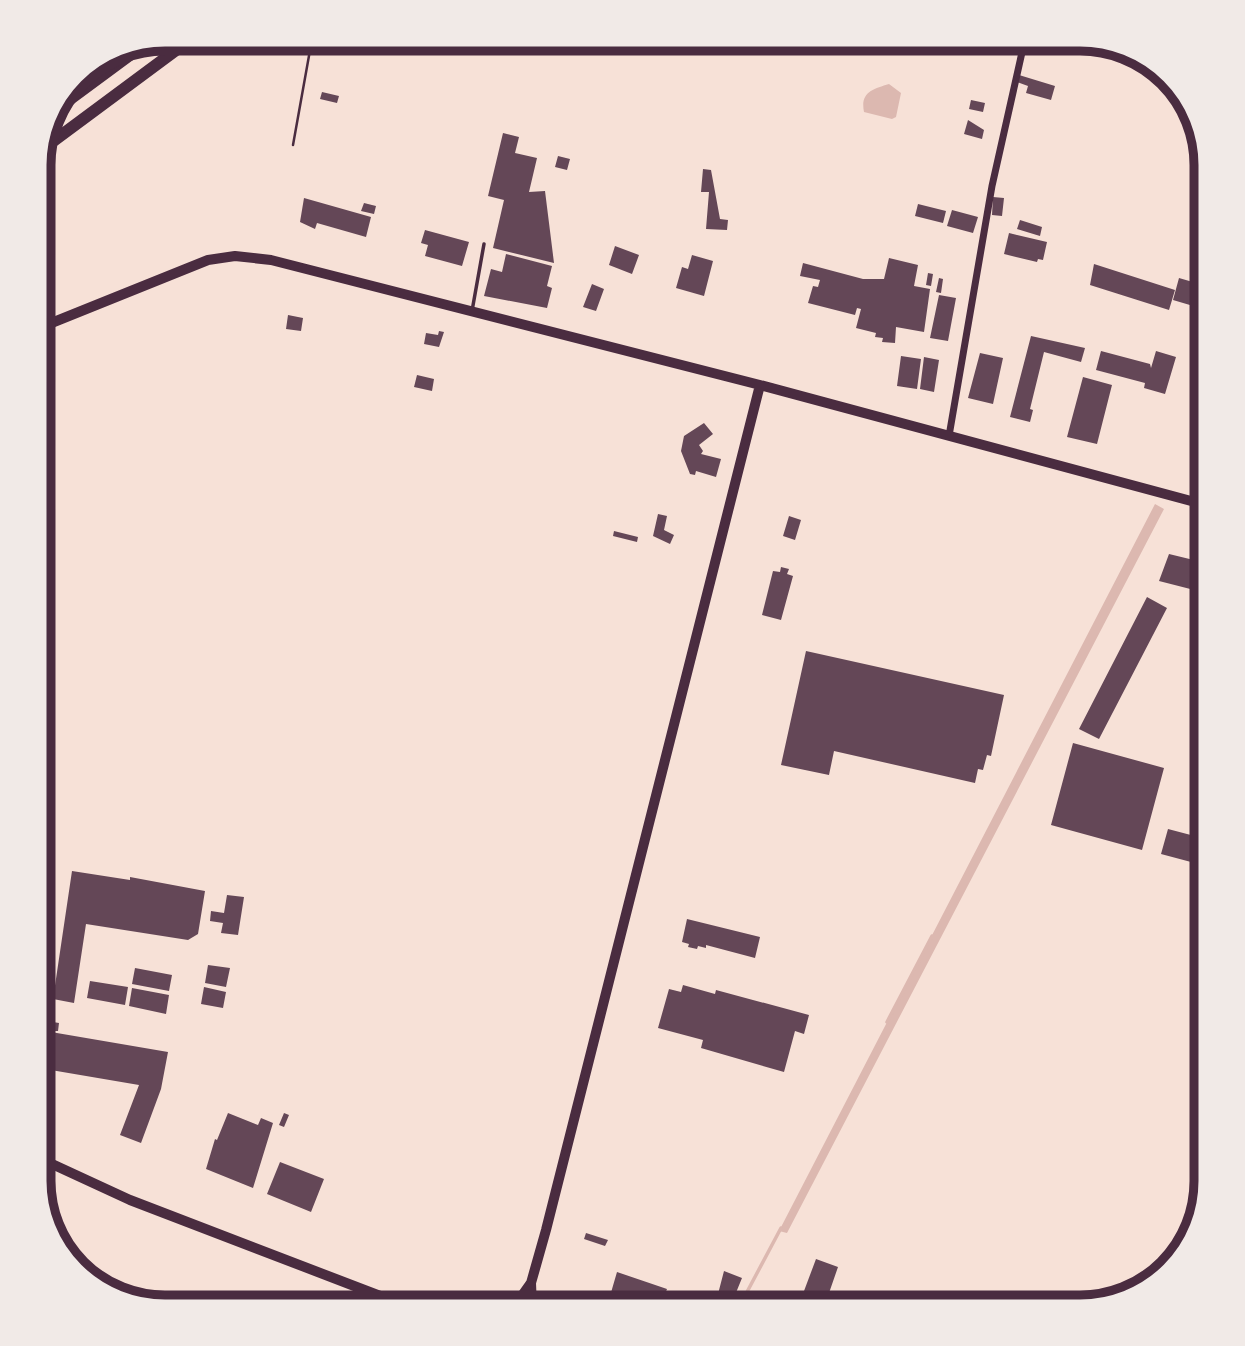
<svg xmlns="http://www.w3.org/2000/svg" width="1245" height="1346" font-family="'Exo 2',sans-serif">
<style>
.water{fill:#dcb8b0}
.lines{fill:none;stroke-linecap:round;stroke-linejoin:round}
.stream{stroke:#dcb8b0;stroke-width:3.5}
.building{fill:#644757}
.path{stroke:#4a2c40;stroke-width:2.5}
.service{stroke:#4a2c40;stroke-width:3.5}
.minor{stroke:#4a2c40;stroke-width:7}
.secondary{stroke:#4a2c40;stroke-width:10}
.motorway{stroke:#4a2c40;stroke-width:12}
.rim{fill:none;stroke:#4a2c40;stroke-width:9}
</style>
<rect width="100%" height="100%" fill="#f7e1d7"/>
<!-- water -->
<path class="water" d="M889,84L901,93L896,117L892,119L864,112C860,92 873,89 889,84Z
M1155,504L1164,509L787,1233L779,1231Z"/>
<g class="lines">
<!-- stream -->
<path class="stream" d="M887,1022L932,936
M739,1307L781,1228"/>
</g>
<!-- building -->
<path class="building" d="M994,39H1014L1011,49L993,43Z
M1019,75L1055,86L1051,100L1026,93L1028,86L1017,82Z
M322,92L339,96L337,103L320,99Z
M971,100L985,103L983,112L969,109Z
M968,120L984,130L982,139L964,134Z
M503,133L519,137L515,153L537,158L529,192L545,191L554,263L493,248L504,200L488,196Z
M558,156L570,159L567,170L555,167Z
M703,169L711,170L720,219L728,220L727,230L706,229L709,192H701Z
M993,197L1004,198L1002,216L992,215Z
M304,198L371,217L366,237L317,223L315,229L300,222Z
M364,203L376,206L374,214L361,211Z
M918,204L946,211L943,223L915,216Z
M952,210L978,217L973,233L947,226Z
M1020,220L1042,227L1040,236L1017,229Z
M425,230L469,242L462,266L425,256L428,245L421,243Z
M1009,233L1047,242L1043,260L1038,259L1037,262L1004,254Z
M615,246L639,255L632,274L609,265Z
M506,254L552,266L547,286L552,288L547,308L484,296L491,269L502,272Z
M692,255L713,261L704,296L676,288L682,267L688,269Z
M889,258L918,265L914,286L930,289L924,332L896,327L895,343L882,342L883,338L875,337L876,333L856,328L861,309L857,308L855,315L808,303L813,286L818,287L820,280L800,276L803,263L863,279H884Z
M1094,264L1175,290L1169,310L1090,285Z
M928,273L933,274L931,286L926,285Z
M939,278L943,279L941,293L936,292Z
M1179,278L1203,285L1200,308L1173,300Z
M592,284L604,289L596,311L583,307Z
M939,295L956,298L948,341L930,338Z
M1205,300L1206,301V345L1200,344Z
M288,315L303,318L301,331L286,329Z
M439,331L444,332L439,347L424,344L426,333L438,335Z
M1031,336L1085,348L1081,362L1044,352L1030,409L1033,410L1030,422L1010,417Z
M1101,351L1150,364L1151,368L1156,351L1176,357L1165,394L1144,388L1145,383L1096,370Z
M980,353L1003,358L993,404L968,398Z
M901,356L921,359L917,389L897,386Z
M924,357L939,360L934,392L920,389Z
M417,375L434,379L432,391L414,387Z
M1083,377L1112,385L1097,444L1067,437Z
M704,423L713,434L699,445L703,451L701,454L721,459L716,477L696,471L695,475L690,474L681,451L684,436Z
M1203,436L1206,437V463L1199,462Z
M658,514L667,516L664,530L674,535L670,544L653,536Z
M789,516L801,520L795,540L783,536Z
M614,531L638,537L637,542L613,536Z
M1169,554L1206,563V593L1159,581Z
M781,567L789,569L787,574L793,576L781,620L762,615L773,571L780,572Z
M1147,597L1167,608L1099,739L1079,729Z
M806,651L1004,695L991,756L987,755L983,770L978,769L975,783L834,751L829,775L781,765Z
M1073,743L1164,768L1142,850L1051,825Z
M1168,829L1206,839V866L1161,854Z
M72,871L130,880V877L205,891L198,934L188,940L86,924L74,1003L53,999Z
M227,895L244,897L238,935L221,933L223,923L210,921L211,911L224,913Z
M687,919L760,937L755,958L706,945V948L698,946L697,949L688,947L689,944L682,942Z
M208,965L230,968L226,987L205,983Z
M135,968L172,975L169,991L132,984Z
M90,981L128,987L125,1005L87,998Z
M683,985L715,994L716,990L809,1015L804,1034L795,1031L784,1072L701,1048L703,1040L658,1028L669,989L681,992Z
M204,987L226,992L223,1008L201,1004Z
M132,988L169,995L166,1014L129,1006Z
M53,1022L59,1023L58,1031H52Z
M51,1032L168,1052L161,1089L141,1143L120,1135L139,1085L45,1069Z
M228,1113L258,1125L261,1118L273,1123L253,1188L206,1169L215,1139L217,1140Z
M284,1113L289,1115L284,1127L279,1125Z
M280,1162L324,1179L311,1212L267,1194Z
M586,1233L608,1240L605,1246L584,1239Z
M816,1259L838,1267L829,1293L835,1295L831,1305L825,1303L823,1307H798Z
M724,1271L742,1278L733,1300L718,1294Z
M617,1272L667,1289L660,1307H630L613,1302L595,1307L593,1304L610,1296Z
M847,1297L863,1303L861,1307H843Z"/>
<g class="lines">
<!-- path -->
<path class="path" d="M293,145L312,39"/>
<!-- service -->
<path class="service" d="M472,311L484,244"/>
<!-- minor -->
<path class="minor" d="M949,436L992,186L1025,39"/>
<!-- secondary -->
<path class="secondary" d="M39,328L208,260L235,256L271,260L760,385L1206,505
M39,1158L130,1200L409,1307
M531,1283L532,1307
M514,1307L531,1283L546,1230L760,385"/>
<!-- motorway -->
<path class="motorway" d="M50,114L138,49
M40,151L191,39"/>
</g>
<!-- crop -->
<path d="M0 0H1245V1346H0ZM165 51H1080A114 114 0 0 1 1194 165V1181A114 114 0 0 1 1080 1295H165A114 114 0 0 1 51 1181V165A114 114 0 0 1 165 51Z" fill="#f1eae7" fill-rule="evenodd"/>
<path class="rim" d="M165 51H1080A114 114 0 0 1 1194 165V1181A114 114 0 0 1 1080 1295H165A114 114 0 0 1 51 1181V165A114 114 0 0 1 165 51Z"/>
</svg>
